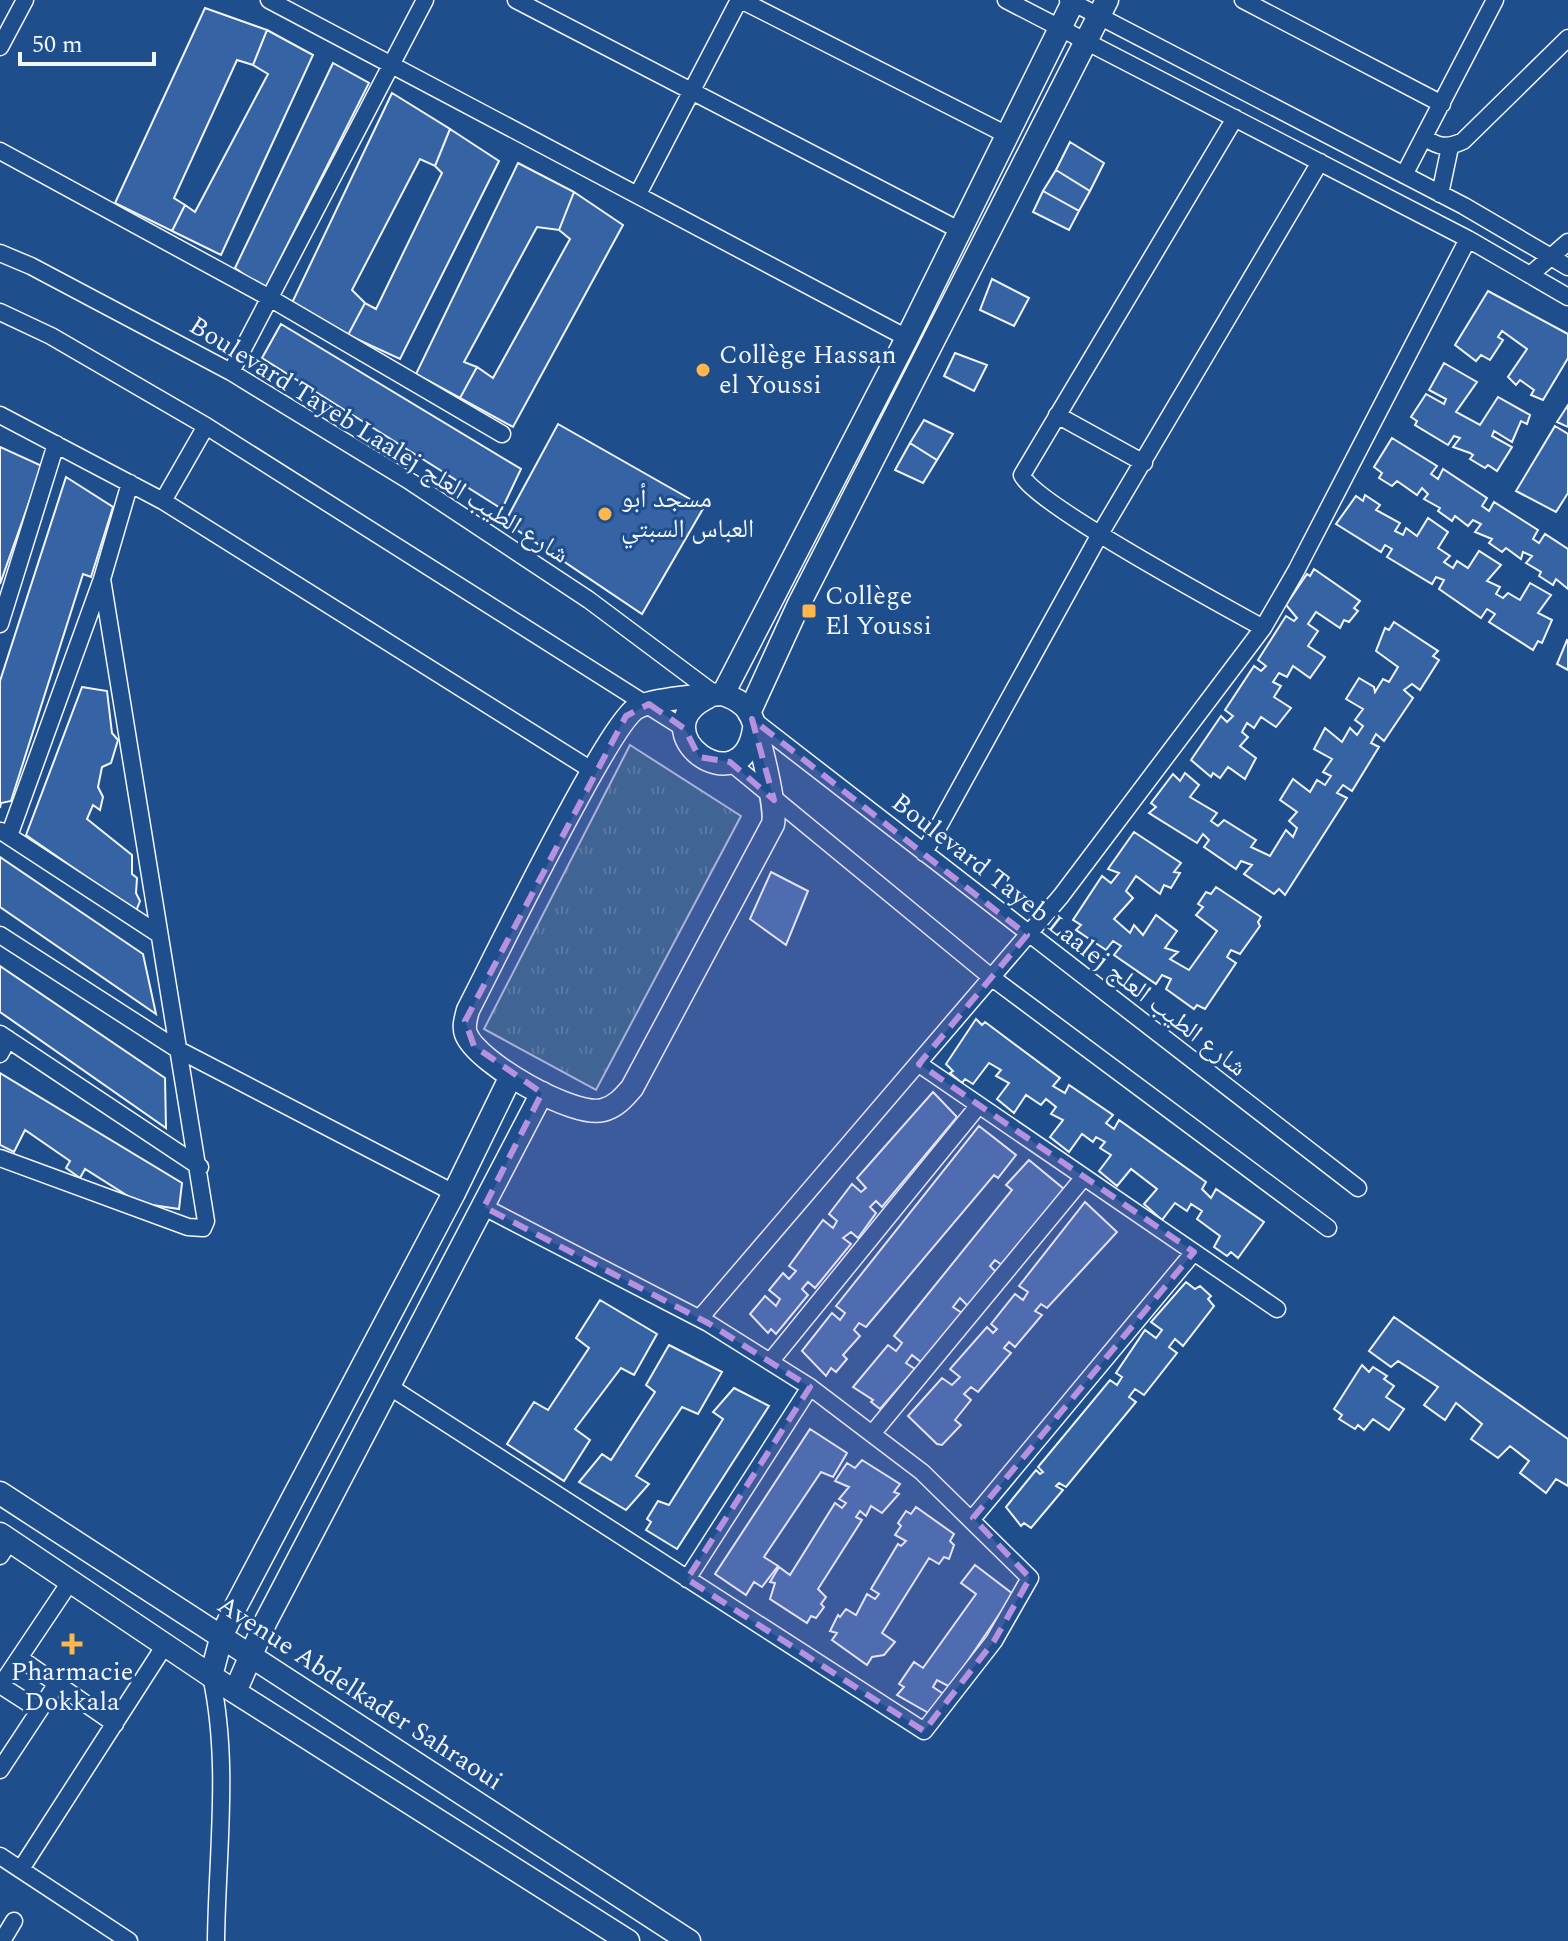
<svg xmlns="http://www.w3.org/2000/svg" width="1568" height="1941" font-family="Spectral,'Noto Naskh Arabic',serif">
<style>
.park{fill:url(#park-tufts);stroke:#a8bbd7;stroke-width:2}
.building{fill:#3563a3;stroke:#f2f6ff;stroke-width:2}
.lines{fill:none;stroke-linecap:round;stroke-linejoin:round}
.street-casing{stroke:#f2f6ff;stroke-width:19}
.secondary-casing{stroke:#f2f6ff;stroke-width:25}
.street{stroke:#1f4e8c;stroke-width:16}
.secondary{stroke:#1f4e8c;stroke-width:22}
.marked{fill:#b691df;fill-opacity:0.2;stroke:#b691df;stroke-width:6;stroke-dasharray:16 10;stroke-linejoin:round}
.poi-dot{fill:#ffb74d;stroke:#1f4e8c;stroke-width:3}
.labels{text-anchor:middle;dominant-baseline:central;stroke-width:6;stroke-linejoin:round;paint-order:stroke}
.poi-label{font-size:26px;fill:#f2f6ff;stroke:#1f4e8c;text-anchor:start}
.street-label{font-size:26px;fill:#f2f6ff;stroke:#1f4e8c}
</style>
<defs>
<pattern id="park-tufts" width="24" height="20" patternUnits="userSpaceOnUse" patternTransform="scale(2)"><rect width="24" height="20" fill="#245a82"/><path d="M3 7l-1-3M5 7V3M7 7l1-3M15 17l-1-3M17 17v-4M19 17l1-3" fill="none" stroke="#447295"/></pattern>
</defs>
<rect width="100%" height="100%" fill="#1f4e8c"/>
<!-- park -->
<path class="park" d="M630,745L741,816L596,1090L484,1029Z"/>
<!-- building -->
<path class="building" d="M205,8L267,30L253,65L237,60L174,198L185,205L172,231L115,203Z
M267,30L313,55L221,255L172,231L185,205L195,212L268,74L253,65Z
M333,63L369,83L265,289L235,268Z
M392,93L450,129L435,166L420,159L352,290L365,303L348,335L290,307Z
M450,129L499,161L400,359L348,335L365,303L376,309L442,173L435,166Z
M1070,142L1104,163L1090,191L1056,170Z
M518,163L574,192L559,230L537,227L464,362L477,367L460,398L416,374Z
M1056,170L1090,191L1079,211L1043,191Z
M1043,191L1079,211L1069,230L1033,212Z
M574,192L623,225L513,427L460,398L477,367L493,378L570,239L559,230Z
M992,279L1029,298L1014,326L980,310Z
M1488,291L1568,334V358L1543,400L1531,395L1534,390L1520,380L1516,385L1508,377L1527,349L1502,331L1498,337L1503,340L1490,360L1481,355L1476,361L1455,345Z
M281,324L521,469L502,509L262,358Z
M955,353L987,365L974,391L944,376Z
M1444,363L1477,382L1456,412L1480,425L1498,397L1530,415L1527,424L1521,421L1512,442L1494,431L1492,436L1512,447L1497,471L1488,465L1485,468L1470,459L1473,455L1470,453L1453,447L1460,438L1454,436L1448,445L1415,425L1417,421L1411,417L1426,394L1444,404L1446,399L1429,390Z
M1568,405V427L1557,422Z
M924,420L953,434L937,460L910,443Z
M558,424L704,507L642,614L505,522Z
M1555,426L1568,434V493L1556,512L1516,491Z
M1392,438L1437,466L1431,474L1438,479L1443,469L1487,498L1482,506L1489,511L1494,502L1538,530L1533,539L1539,543L1545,534L1568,549V589L1556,579L1553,585L1539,576L1541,572L1526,563L1532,556L1523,552L1521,559L1506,548L1502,552L1489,543L1492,539L1475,532L1481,524L1473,520L1468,526L1455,516L1452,521L1438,511L1440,508L1424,499L1428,494L1422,488L1417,495L1397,481L1392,486L1379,478L1382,473L1374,467Z
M910,443L937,460L923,483L895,470Z
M0,447L42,466L0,584Z
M66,477L113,507L91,577L83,574L11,801L1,803L0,808V681Z
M1365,495L1380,505L1376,510L1400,523L1395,531L1403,535L1406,528L1417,536L1428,518L1448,532L1438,548L1450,556L1444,562L1453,568L1457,561L1468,568L1479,551L1501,565L1487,581L1500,587L1496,594L1503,598L1508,593L1520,600L1530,583L1551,595L1538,613L1552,620L1542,643L1538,641L1533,650L1489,622L1495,614L1487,609L1481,618L1439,589L1444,580L1436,577L1432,584L1387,557L1392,549L1385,545L1381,552L1336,524L1356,496L1363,501Z
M1314,569L1360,601L1354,608L1358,611L1349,622L1344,620L1340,628L1316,612L1308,624L1318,631L1308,646L1325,657L1310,678L1293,666L1287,677L1279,673L1273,682L1281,686L1274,697L1291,708L1276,727L1261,717L1254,728L1247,723L1242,732L1248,737L1240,746L1256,758L1245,779L1228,767L1220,778L1213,773L1211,777L1191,760L1221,716L1227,722L1233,716L1225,710L1254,666L1261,671L1266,666L1258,660L1286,616L1294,621L1297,618L1286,605L1307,574L1310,576Z
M1394,622L1438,651L1433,656L1439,660L1420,690L1412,684L1404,690L1413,698L1384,741L1376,734L1371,743L1379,747L1352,791L1343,785L1337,793L1347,798L1285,895L1279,889L1274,894L1244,874L1252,865L1241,861L1236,869L1204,847L1209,840L1203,834L1197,843L1149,813L1156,807L1151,803L1173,774L1180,781L1185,773L1199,785L1190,797L1217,813L1211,821L1218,826L1224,820L1256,840L1251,847L1270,856L1286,830L1293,837L1297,828L1289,821L1297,812L1280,800L1293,779L1310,792L1317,780L1325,785L1331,776L1323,772L1332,759L1314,749L1325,728L1342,742L1350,728L1357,735L1363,726L1355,720L1363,709L1346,699L1359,678L1374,687L1375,692L1383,679L1389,682L1398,667L1376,651L1385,628L1389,630Z
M1567,640L1568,641V670L1557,664Z
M82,687L107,691L112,733L118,740L111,763L102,767L98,787L103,797L100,810L93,805L87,819L132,855V874L137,878L136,893L140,901L136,911L26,835Z
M1134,832L1181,863L1174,872L1180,873L1171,888L1164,885L1160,894L1136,876L1126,891L1133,898L1114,919L1130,933L1134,925L1143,935L1156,915L1177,931L1165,948L1178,952L1170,959L1189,970L1217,931L1196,915L1203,907L1198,904L1206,892L1211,894L1216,887L1261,917L1258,922L1260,926L1240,954L1231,950L1227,957L1236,963L1205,1009L1197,1005L1194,1009L1166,989L1171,979L1162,975L1156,984L1114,955L1121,946L1113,941L1106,950L1076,930L1081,925L1073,920L1102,876L1111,883L1119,873L1108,869Z
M0,857L143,954L156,1014L0,907Z
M771,872L808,891L786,945L750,919Z
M0,966L165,1078L166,1128L0,1012Z
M976,1019L982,1025L985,1022L1060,1078L1053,1086L1065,1093L1069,1085L1113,1115L1106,1123L1114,1129L1119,1120L1206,1182L1202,1189L1211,1198L1216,1189L1264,1222L1238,1258L1231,1252L1227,1256L1214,1247L1220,1236L1197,1219L1202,1211L1191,1204L1187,1211L1175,1203L1162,1220L1144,1204L1157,1189L1131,1169L1117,1186L1099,1171L1111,1155L1100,1148L1105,1142L1096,1137L1093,1142L1082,1134L1069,1152L1050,1137L1063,1120L1051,1114L1056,1107L1046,1099L1041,1105L1026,1095L1014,1113L997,1099L1009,1083L996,1076L1001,1070L989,1063L973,1084L965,1079L962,1083L950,1073L953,1071L946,1064Z
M0,1073L182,1183L179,1209L139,1203L85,1169L80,1178L66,1168L70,1161L25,1130L14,1152L0,1145Z
M933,1092L957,1117L882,1207L876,1201L870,1207L876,1213L858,1238L851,1232L843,1238L851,1244L815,1288L808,1282L802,1289L808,1295L776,1334L771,1329L768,1333L750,1314L765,1296L776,1306L780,1299L769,1290L783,1273L789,1279L796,1271L789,1266L823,1220L833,1228L837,1221L829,1214L852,1184L861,1192L866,1188L857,1178Z
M979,1126L1016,1155L998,1178L994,1175L866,1327L859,1323L854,1330L860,1336L843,1355L847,1359L836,1372L831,1368L826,1376L802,1351L832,1313L840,1320L845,1313L836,1306Z
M1029,1160L1064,1189L1002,1265L995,1260L990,1266L996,1272L968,1306L960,1298L953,1307L962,1313L921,1362L912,1355L906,1363L915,1369L880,1409L871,1402L873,1400L853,1387L888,1345L896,1351L902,1343L894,1336L1012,1190L1006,1185Z
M1085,1202L1117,1232L1047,1308L1041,1304L1035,1311L1042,1315L1015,1347L1009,1342L1004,1348L1011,1353L978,1392L971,1387L964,1394L971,1400L955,1420L961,1425L942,1445L937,1444L908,1416L942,1378L952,1385L960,1377L950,1369L987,1327L993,1333L997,1329L991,1324L1015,1294L1023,1300L1028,1292L1019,1286Z
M1186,1282L1195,1289L1200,1286L1211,1296L1208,1299L1214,1306L1183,1346L1175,1339L1169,1347L1177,1353L1144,1395L1135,1389L1129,1397L1136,1402L1066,1487L1059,1483L1056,1486L1063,1490L1031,1528L1024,1523L1021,1526L1006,1507L1036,1470L1040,1474L1043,1472L1038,1467L1110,1380L1117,1385L1122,1377L1116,1373L1145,1330L1156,1338L1162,1330L1151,1322Z
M600,1300L657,1334L634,1375L621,1368L575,1429L590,1440L564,1481L507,1444L534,1402L548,1410L589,1348L576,1338Z
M1394,1317L1568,1439V1486L1556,1479L1546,1493L1520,1473L1529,1461L1510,1446L1498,1458L1471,1439L1482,1424L1456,1403L1445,1420L1424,1405L1438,1387L1398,1361L1391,1367L1369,1351Z
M669,1345L722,1372L698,1414L682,1407L636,1476L649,1484L626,1510L579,1482L602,1454L611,1460L655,1392L646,1385Z
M1362,1365L1369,1372L1373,1367L1387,1376L1384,1379L1394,1386L1386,1397L1404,1409L1389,1430L1373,1419L1364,1430L1358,1425L1355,1429L1339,1419L1342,1415L1334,1409Z
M734,1388L769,1406L677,1549L646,1530L651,1522L647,1519L658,1501L669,1505L723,1419L713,1412Z
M810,1429L847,1453L833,1477L821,1472L764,1557L778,1566L762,1587L754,1582L746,1595L715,1574Z
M862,1460L900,1484L894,1492L899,1494L882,1513L871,1506L866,1516L860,1511L856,1517L862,1520L818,1589L826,1597L821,1604L824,1607L816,1618L811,1616L807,1623L770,1599L775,1583L770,1582L779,1567L790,1575L835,1503L842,1508L846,1503L839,1499L849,1487L835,1481L847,1463L855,1468Z
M916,1507L954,1534L950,1541L954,1545L949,1559L944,1557L939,1564L929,1558L882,1633L895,1642L884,1655L872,1657L867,1665L832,1640L837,1633L830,1631L838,1615L840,1617L846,1609L856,1615L867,1594L875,1599L879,1594L871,1589L898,1544L901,1546L906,1541L895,1535L901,1526L898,1523L906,1511L911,1514Z
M975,1565L1013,1594L950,1687L937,1680L933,1687L945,1695L932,1715L897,1695L904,1687L899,1684L914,1662L923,1668L976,1594L961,1583Z"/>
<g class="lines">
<defs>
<path id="street" d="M269,0L907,338
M516,0L961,231
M741,0L1009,136
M1006,0L1468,239L1568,297
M1068,0L1464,206L1568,267
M1243,0L1442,104
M0,47L25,0
M1235,118L1022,475C1033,503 1224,606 1263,628
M1425,137C1438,148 1448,148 1463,141L1568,38
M0,151L268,297L502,434
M1404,175L1495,0
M638,194L739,0
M1440,194L1450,147
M0,253L31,266L231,372L411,482L589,600L716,695
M1530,275L1568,242
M0,312L51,336L206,426L685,729
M231,372L425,0
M0,415L163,501
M1057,415L1144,463
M206,426L163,501L593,771
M0,624L56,444
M752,719L1358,1188
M730,762L991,977L1328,1228
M1,831L157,933
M9,836L102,579L130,483
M924,853L1100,534L1320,162
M0,935L177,1049L454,1193
M0,1034L200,1167
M0,1054L8,1039
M919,1064L1277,1309
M0,1158L188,1227L203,1228L206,1221L102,579
M700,1318L1061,896L1263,628L1296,571L1468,239
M770,1362L979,1105
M390,1387L924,1731L994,1641L1030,1578L922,1472L810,1387L708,1323L484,1207
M872,1434L1084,1177
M973,1518L1194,1252
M0,1556L10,1541
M687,1579L810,1387
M21,1659L115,1724
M211,1676C230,1762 217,1853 216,1941
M0,1685L39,1710
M1,1685L70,1582
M0,1770L56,1685
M0,1856L129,1941
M21,1869L165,1645
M2,1941L14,1921"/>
<path id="secondary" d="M723,694C733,698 743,702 749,712C758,728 777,808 773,824L632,1088C624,1097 616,1107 603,1110C574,1118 477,1063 466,1034C463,1026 466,1018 468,1010C491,966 610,720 638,707C655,699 704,695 723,694Z
M723,694L907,338L1074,0
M708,697C638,731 742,808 754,729
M749,713L798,606L1107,0
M0,1493L689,1941
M0,1534L235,1692L628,1941
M211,1676L222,1635L236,1606L454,1193L511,1076
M235,1692L265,1623L542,1093"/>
</defs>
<!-- street casing -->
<use href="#street" class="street-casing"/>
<!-- secondary casing -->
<use href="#secondary" class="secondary-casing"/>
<!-- street -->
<use href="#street" class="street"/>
<!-- secondary -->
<use href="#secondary" class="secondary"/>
</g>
<!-- marked area -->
<path class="marked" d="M649,704L685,729L699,757L730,762L774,800L752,719L1027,935L919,1064L1194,1252L973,1518L1030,1578L994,1641L924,1731L687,1579L810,1387L708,1323L484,1207L542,1093L474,1046L465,1021L626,716Z"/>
<!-- markers -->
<g class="poi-dot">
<circle cx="703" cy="370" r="8"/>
<circle cx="605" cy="514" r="8"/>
<rect x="801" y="603" width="16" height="16" rx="4"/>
<path d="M68 1632h8v8h8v8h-8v8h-8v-8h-8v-8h8z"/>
</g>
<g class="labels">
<!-- poi labels -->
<g class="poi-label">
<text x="719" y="355">Collège Hassan<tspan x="719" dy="30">el Youssi</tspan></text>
<text x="621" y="499">مسجد أبو<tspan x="621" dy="30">العباس السبتي</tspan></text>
<text x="825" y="596">Collège<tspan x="825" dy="30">El Youssi</tspan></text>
<text x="72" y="1672" text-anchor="middle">Pharmacie<tspan x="72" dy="30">Dokkala</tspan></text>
</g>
<!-- street labels -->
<g class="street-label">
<text transform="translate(379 440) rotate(32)">Boulevard Tayeb Laalej شارع الطيب العلج</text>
<text transform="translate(1069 935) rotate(38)">Boulevard Tayeb Laalej شارع الطيب العلج</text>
<text transform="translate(360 1693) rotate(33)">Avenue Abdelkader Sahraoui</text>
</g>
</g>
<!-- scale -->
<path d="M20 52v12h134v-12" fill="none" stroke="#f2f6ff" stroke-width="4"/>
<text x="32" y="52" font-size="24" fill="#f2f6ff" stroke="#1f4e8c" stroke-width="6" paint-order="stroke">50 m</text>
</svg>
